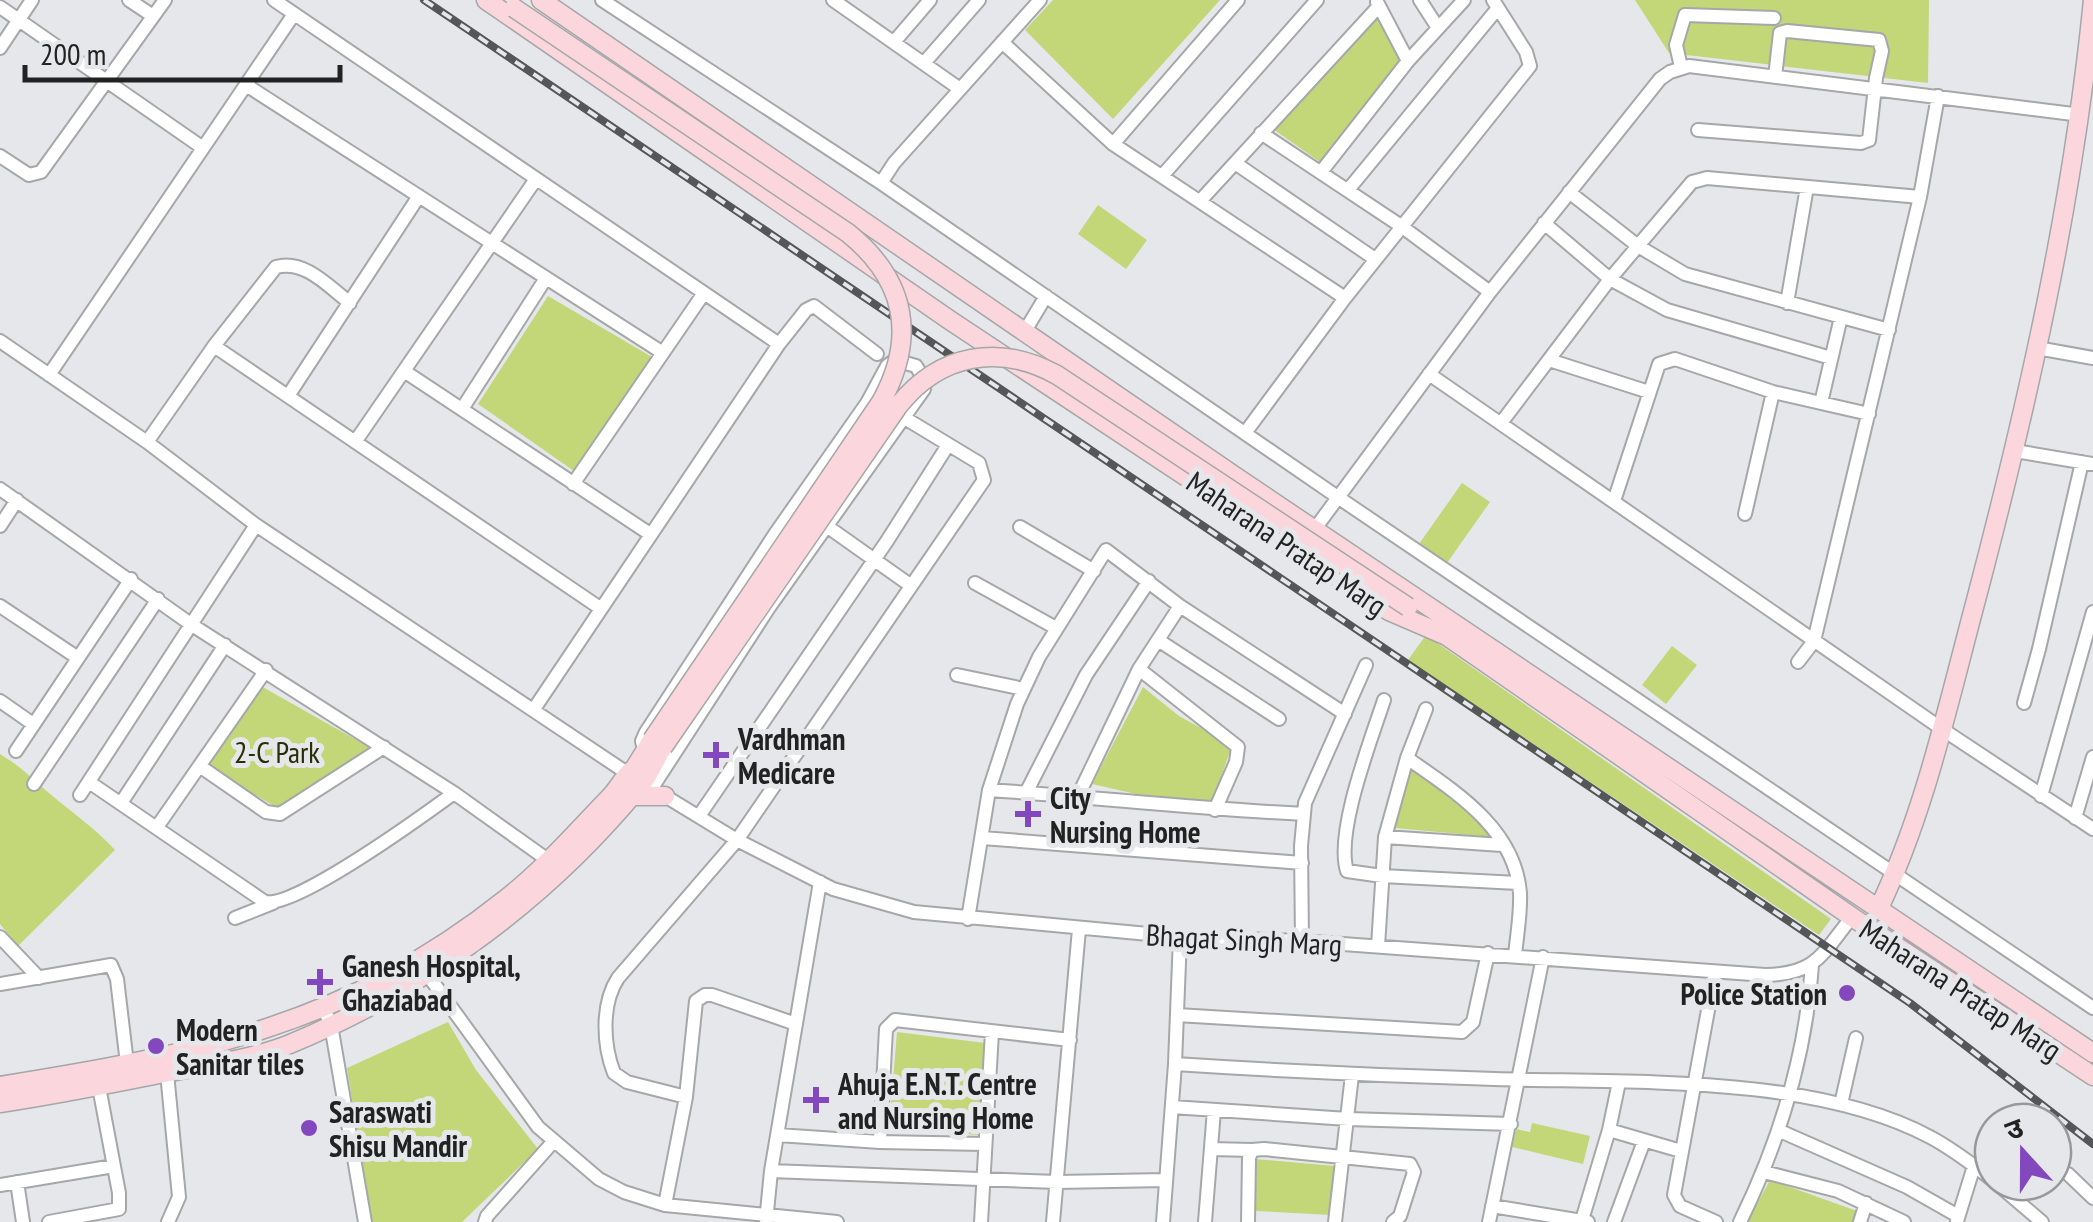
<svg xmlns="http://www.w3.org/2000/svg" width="2093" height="1222" font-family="'PT Sans Narrow','Noto Sans Devanagari',sans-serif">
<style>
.green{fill:#c3d678}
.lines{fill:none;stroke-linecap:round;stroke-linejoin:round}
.street-casing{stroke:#a5a7a9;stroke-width:16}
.secondary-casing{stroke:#a5a7a9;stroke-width:21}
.street{stroke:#fff;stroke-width:12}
.secondary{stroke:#fbd7dd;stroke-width:18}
.rail-casing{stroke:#555657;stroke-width:8}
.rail{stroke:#e6e7ea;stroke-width:4;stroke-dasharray:11;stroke-linecap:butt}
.secondary-bridge-casing{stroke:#a5a7a9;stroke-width:21;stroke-linecap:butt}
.secondary-bridge{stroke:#fbd7dd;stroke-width:18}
.poi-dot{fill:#8348be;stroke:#e6e7ea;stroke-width:4}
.labels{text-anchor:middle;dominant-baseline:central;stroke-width:10;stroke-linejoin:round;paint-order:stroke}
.street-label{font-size:30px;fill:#212222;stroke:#e6e7ea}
.poi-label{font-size:30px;font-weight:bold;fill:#212222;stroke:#e6e7ea;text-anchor:start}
.park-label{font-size:30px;fill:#292f04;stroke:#e6e7ea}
</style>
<rect width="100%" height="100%" fill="#e6e7ea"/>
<!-- green -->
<path class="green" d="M1053,0H1220L1113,119L1025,30Z
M1635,0H1929L1928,83L1669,53Z
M1378,11L1404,59L1320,162L1273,129Z
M1098,205L1147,240L1126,269L1078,234Z
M548,296L652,357L574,471L478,404Z
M1462,483L1490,502L1447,563L1419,544Z
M1426,635L1831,919L1819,935L1408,660Z
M1672,646L1697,665L1666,704L1642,685Z
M259,685L376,751L287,810L276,807L207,767Z
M1143,687L1179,716L1232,745L1213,801L1136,794L1092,784Z
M0,754C23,768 30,777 49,793C71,812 95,828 115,850L18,946L0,924Z
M1411,769L1454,799L1492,837L1395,828Z
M448,1022L476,1070L538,1149L462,1222H372L347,1068Z
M897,1032L985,1043L978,1135L889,1128Z
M1532,1123L1590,1136L1583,1164L1512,1147L1516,1129L1530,1132Z
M1255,1159L1335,1166L1332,1215L1256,1211Z
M1770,1180L1857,1211L1853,1222H1747Z"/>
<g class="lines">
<defs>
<path id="street" d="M129,0L153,16
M274,0L779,344
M602,0L881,183L1339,498L2093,1008
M833,0L960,89
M1420,0L1438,28
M0,7L203,148
M894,42L930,0
M1002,42L1113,144L1345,298
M0,48L32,0
M1408,61L1464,0
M924,63L979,0
M1681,67L1676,45L1685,15L1774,18
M246,85L663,353
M1698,130L1861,143L1869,140L1876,78L1882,51L1879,40L1787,31L1780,33L1775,77
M1261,133L1401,226L1490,292
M1113,144L1238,0
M0,156L29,175L41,172L165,0
M1235,163L1375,259
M1321,172L1408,61L1377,2
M1162,176L1317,0
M881,183L894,163L1040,0
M1348,190L1498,8
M1569,192L1638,246L1685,274L1889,330
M1200,201L1379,6
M1544,223L1610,279L1667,310L1831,358
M1787,303L1807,187
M1025,331L1046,296
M0,341L147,442L256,525L627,773
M214,346L600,608
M2037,348L2093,358
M1549,360L1649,392
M404,371L650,534
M1429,374L1942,729L2093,829
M49,375L294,14
M288,396L419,196
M1821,403L1841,317
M462,409L546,278
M1501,423L1610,279L1692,182L1707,178L1920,197
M1245,433L1345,298L1530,66L1526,52L1493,0
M147,442L214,346L276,267C305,259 329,287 350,303
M355,442L536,179
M2015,451L2093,464
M573,484L704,293
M0,489L192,625L454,793L552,863
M1614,501L1659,364L1675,359L1773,392L1869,414
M1745,514L1773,392
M0,526L17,500
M828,527L910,585
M1020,527L1094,571
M1314,530L1490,292L1660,79L1670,72L1689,66L2081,115
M975,583L1056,628
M0,606L78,658
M1158,640L1279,719
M1798,662L1814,641L1920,197L1938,96
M1139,669L1238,747L1236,762L1215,810
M957,675L1024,689
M1384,700C1371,740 1335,832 1347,871L1382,876L1518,883
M0,701L33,724
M2024,703L2039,649L2082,462
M534,709L779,344L806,310L814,306L877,354
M644,749L642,741L646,732L775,534L867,403L887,366L895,360L916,366L925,381L924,389L770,606L652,788
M16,751L131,579
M1407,758C1454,791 1515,828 1520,893C1521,913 1517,935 1515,955
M201,767L266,812L280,814L384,747
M89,782L265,902C296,908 424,815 454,793
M34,784L158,599
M989,790C1094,797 1199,809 1304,814
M660,793L737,840L833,889L914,912L1180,937L1302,941L1765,975C1817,974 1822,954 1852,917
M1026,793L1086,675L1149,581
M80,795L256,525
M1078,796L1139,669L1180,606
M2041,796L2093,612
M121,803L225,645
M699,816L887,541L948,445
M2075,818L2093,757
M157,827L266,670
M1385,837L1502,845
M982,838L1302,863
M235,918L273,903
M968,919L989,790L1017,704L1039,657L1106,550L1180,606L1345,714
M0,937L39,978
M1302,941L1301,846L1305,803L1366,665
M1378,946L1385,837L1407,758L1426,709
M422,967L538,1127L599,1179L624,1192L665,1205L837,1222
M1715,972L1674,1195L1680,1206L1716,1222
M0,984L111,965L117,979L128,1072
M324,1009L331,1025L365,1222
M1177,1015L1462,1032L1473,1022L1488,953
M1175,1064C1282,1071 1388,1076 1495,1079C1627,1083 1812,1074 1930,1137C1953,1149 1973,1165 1993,1180
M167,1073L179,1197L168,1222
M686,1097L627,1082L614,1073C603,1045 601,1004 618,978L737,840L984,480L979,463L898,414
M1841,1104L1856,1038
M1172,1107L1348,1119L1511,1124
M1609,1130L1681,1151
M1780,1131L1907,1187L1958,1216
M778,1135L880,1142L984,1144
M880,1142L886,1029L895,1020L1070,1040
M1211,1149L1252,1150
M771,1171L1057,1182L1166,1180
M1764,1172L1838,1191L1904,1222
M2068,1174L2093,1198
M17,1182L23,1222
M1995,1182L2042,1222
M0,1185L114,1166
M665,1205L686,1097L696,1001L705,995H712L796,1024
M1492,1206L1588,1222
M1582,1220L1609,1130L1619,1082
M1957,1221L1974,1166
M49,1222L119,1209V1193L99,1087
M485,1222L487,1216L553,1142
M766,1222L771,1171L820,882
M981,1222L992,1032
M1053,1222L1079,929
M1163,1222L1175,1064L1180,937
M1205,1222L1214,1110
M1248,1222L1249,1158L1252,1150L1264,1149L1410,1164L1414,1172L1400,1216L1393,1222
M1335,1222L1352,1075
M1489,1222L1543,957
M1614,1222L1644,1141
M1740,1222C1780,1140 1806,1056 1812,965
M1860,1222L1866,1203"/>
<path id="secondary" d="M486,0L951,321L1389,611L1447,636L1852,917L2093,1076
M541,0L1233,475L2093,1053
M634,769L652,740
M630,796H665
M1878,910C1925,813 1948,704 1976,600C2028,402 2073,204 2093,0
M0,1086C195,1055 348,1025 507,898C545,868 577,831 610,797C619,788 625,774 634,769L645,775
M0,1103C55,1095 109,1084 164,1073C206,1065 250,1060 290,1044C427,987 546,900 640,786C649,776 655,759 663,747"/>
</defs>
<!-- street casing -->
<use href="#street" class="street-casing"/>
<!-- secondary casing -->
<use href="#secondary" class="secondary-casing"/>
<!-- street -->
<use href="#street" class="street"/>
<!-- secondary -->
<use href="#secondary" class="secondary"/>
<defs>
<path id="rail" d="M424,0L1910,1003L2093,1144"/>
</defs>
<!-- rail casing -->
<use href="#rail" class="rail-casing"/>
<!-- rail -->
<use href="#rail" class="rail"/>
<defs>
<path id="secondary-bridge" d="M514,8L848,233C906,280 917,337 881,402L652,740
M663,747L899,405C940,354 999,343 1057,375L1408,607"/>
</defs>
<!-- secondary-bridge casing -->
<use href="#secondary-bridge" class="secondary-bridge-casing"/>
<!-- secondary-bridge -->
<use href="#secondary-bridge" class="secondary-bridge"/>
</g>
<!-- markers -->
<g class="poi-dot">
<path d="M711 740h10v10h10v10h-10v10h-10v-10h-10v-10h10z"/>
<path d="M1023 799h10v10h10v10h-10v10h-10v-10h-10v-10h10z"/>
<path d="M315 967h10v10h10v10h-10v10h-10v-10h-10v-10h10z"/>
<circle cx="1847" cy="993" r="10"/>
<circle cx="156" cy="1046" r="10"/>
<path d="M811 1085h10v10h10v10h-10v10h-10v-10h-10v-10h10z"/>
<circle cx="309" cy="1128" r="10"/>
</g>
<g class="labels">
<!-- street labels -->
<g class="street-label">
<text transform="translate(1287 543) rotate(34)">Maharana Pratap Marg</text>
<text transform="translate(1244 939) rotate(3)">Bhagat Singh Marg</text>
<text transform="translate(1961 989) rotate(33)">Maharana Pratap Marg</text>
</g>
<!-- poi labels -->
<g class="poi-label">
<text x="738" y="738">Vardhman<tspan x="738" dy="34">Medicare</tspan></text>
<text x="1050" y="797">City<tspan x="1050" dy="34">Nursing Home</tspan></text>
<text x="342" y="965">Ganesh Hospital,<tspan x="342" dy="34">Ghaziabad</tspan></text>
<text x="1827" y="993" text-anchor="end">Police Station</text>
<text x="176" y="1029">Modern<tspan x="176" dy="34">Sanitar tiles</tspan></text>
<text x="838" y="1083">Ahuja E.N.T. Centre<tspan x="838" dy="34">and Nursing Home</tspan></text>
<text x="329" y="1111">Saraswati<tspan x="329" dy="34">Shisu Mandir</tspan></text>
</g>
<!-- park labels -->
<g class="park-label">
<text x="277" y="751">2-C Park</text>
</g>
</g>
<!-- north arrow -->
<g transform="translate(2023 1152) rotate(339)"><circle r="48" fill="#e6e7ea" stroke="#97989a" stroke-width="2.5"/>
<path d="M0-8L18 38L0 25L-18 38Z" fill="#8348be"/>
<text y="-15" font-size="28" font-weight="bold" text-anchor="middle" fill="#212222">उ</text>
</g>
<!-- scale -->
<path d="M25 65v15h315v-15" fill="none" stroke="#212222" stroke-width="5"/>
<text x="40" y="65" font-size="30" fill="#212222" stroke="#e6e7ea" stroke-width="8" paint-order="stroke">200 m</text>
</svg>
